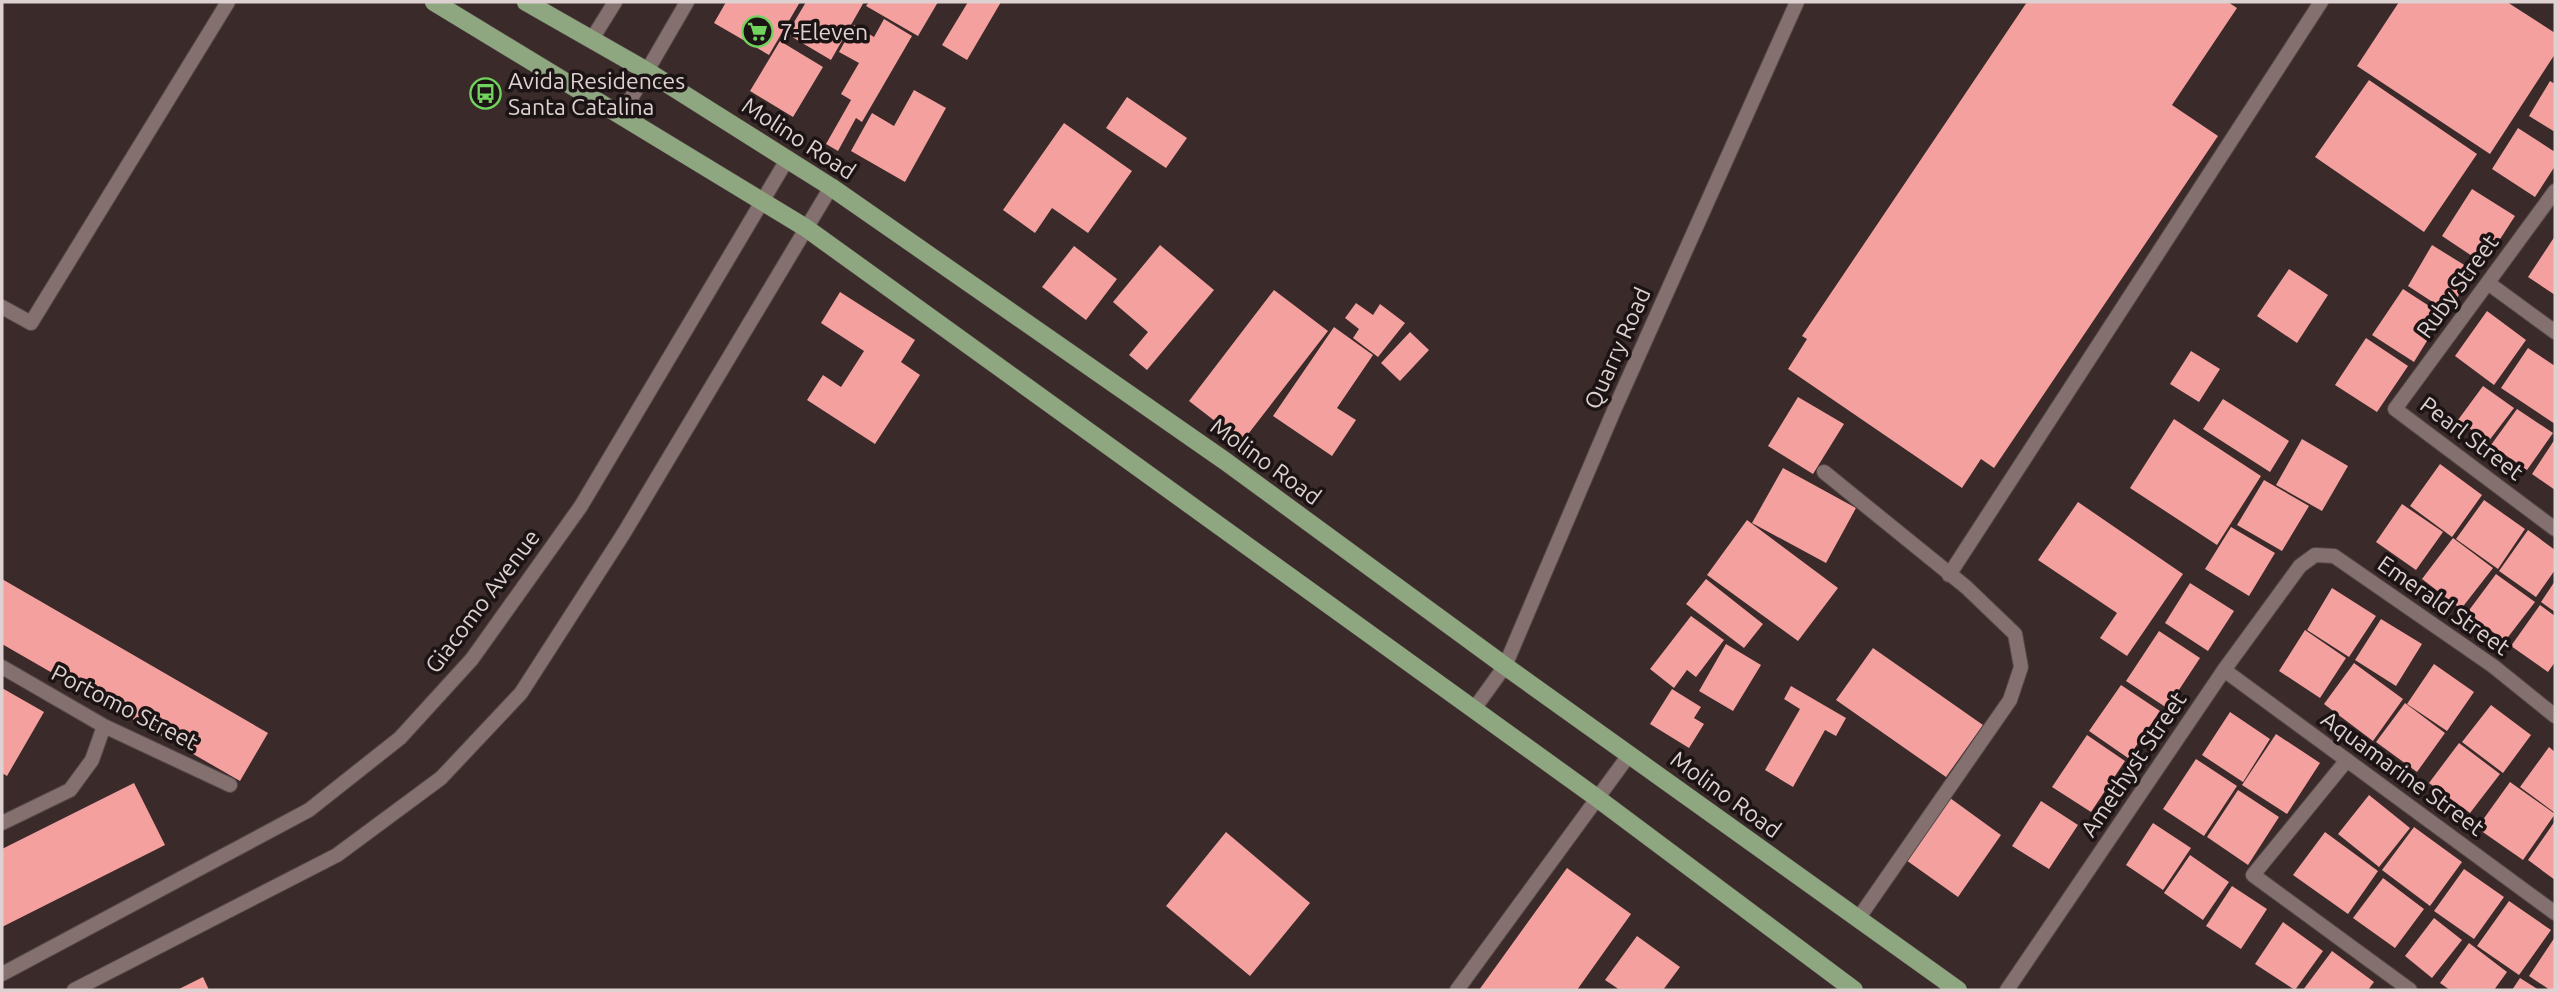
<svg xmlns="http://www.w3.org/2000/svg" width="2557" height="992" font-family="Ubuntu,sans-serif">
<style>
.building{fill:#f3a09f}
.lines{fill:none;stroke-linecap:round;stroke-linejoin:round}
.lane-casing{stroke:#554847;stroke-width:16}
.street-casing{stroke:#554847;stroke-width:16}
.primary-casing{stroke:#554847;stroke-width:19}
.lane{stroke:#83706f;stroke-width:14}
.street{stroke:#83706f;stroke-width:14}
.primary{stroke:#8ea780;stroke-width:18}
.labels{text-anchor:middle;dominant-baseline:central;stroke-width:7;stroke-linejoin:round;paint-order:stroke}
.poi-label{font-size:23px;fill:#ddd2d1;stroke:#1c1414;text-anchor:start}
.street-label{font-size:23px;fill:#ddd2d1;stroke:#1c1414}
</style>
<rect width="100%" height="100%" fill="#3a2a29"/>
<!-- building -->
<path class="building" d="M726,2H800L769,55L714,23Z
M806,2H864L831,60L787,34Z
M869,2H938L918,36L866,6Z
M968,2H1001L967,60L942,45Z
M2027,2H2228L2237,8L2172,105L2218,136L1994,468L1981,459L1962,488L1788,369L1807,339L1802,336Z
M2399,2H2507L2555,33V54L2490,154L2357,66Z
M884,19L912,36L862,122L856,118L838,151L826,144L851,100L841,94L859,63L839,52L854,25L874,37Z
M780,41L823,67L793,117L750,91Z
M2369,80L2477,154L2424,232L2315,157Z
M2550,81L2555,84V132L2529,116Z
M914,90L946,108L905,182L851,151L872,113L894,126Z
M1127,97L1187,138L1166,168L1106,128Z
M1064,123L1132,171L1088,233L1052,208L1035,233L1003,210Z
M2518,128L2555,152V166L2535,197L2492,169Z
M2472,189L2515,216L2484,264L2442,236Z
M2555,236V295L2528,277Z
M1160,245L1214,290L1147,370L1129,355L1148,332L1113,302Z
M2432,245L2474,271L2448,312L2408,286Z
M1074,246L1117,279L1086,320L1042,287Z
M2289,269L2328,295L2297,343L2257,316Z
M2403,289L2443,315L2414,362L2372,335Z
M1274,290L1328,331L1242,442L1189,401Z
M840,292L915,340L901,362L920,375L875,444L807,400L823,375L841,387L864,351L821,323Z
M1356,303L1373,315L1380,304L1405,323L1378,357L1353,338L1359,329L1345,318Z
M2487,311L2526,340L2494,385L2455,356Z
M1334,327L1373,355L1337,408L1356,420L1332,456L1273,416Z
M1410,332L1429,350L1400,381L1381,363Z
M2366,338L2408,366L2377,412L2335,385Z
M2528,348L2555,366V424L2501,388Z
M2191,351L2220,369L2199,402L2170,384Z
M2483,386L2514,408L2488,442L2458,420Z
M1798,397L1844,424L1813,474L1768,446Z
M2223,399L2289,441L2270,472L2203,429Z
M2517,409L2553,433L2527,470L2491,445Z
M2174,419L2261,476L2217,545L2130,488Z
M2302,439L2348,466L2322,511L2276,485Z
M2555,439V490L2532,474Z
M2440,464L2482,495L2452,537L2410,506Z
M1783,468L1856,508L1826,563L1752,523Z
M2264,480L2309,506L2282,551L2237,525Z
M2484,500L2525,529L2498,569L2456,539Z
M2078,502L2183,574L2127,656L2100,638L2117,613L2038,560Z
M2402,504L2443,532L2416,570L2376,542Z
M1747,520L1838,588L1798,641L1707,575Z
M2231,527L2275,553L2249,596L2205,569Z
M2528,530L2555,550V570L2536,597L2499,571Z
M2453,538L2493,568L2461,609L2422,579Z
M2496,574L2535,602L2505,641L2467,613Z
M2,579L268,733L240,781L2,644Z
M1706,579L1763,624L1744,648L1686,604Z
M2555,581V612L2541,602Z
M2190,583L2234,611L2208,651L2165,623Z
M2332,588L2376,616L2349,657L2307,630Z
M2540,605L2555,616V662L2548,672L2511,646Z
M1691,616L1724,640L1696,677L1687,670L1674,688L1650,669Z
M2381,619L2422,644L2396,686L2355,660Z
M2305,630L2346,658L2320,698L2279,671Z
M2159,631L2200,658L2167,708L2126,681Z
M1726,644L1761,665L1733,711L1699,691Z
M1873,648L1983,725L1946,777L1836,700Z
M2354,663L2403,699L2373,741L2324,704Z
M2434,664L2474,692L2447,731L2407,704Z
M2121,685L2160,711L2128,758L2089,731Z
M1791,686L1846,718L1836,736L1825,730L1793,787L1765,770L1800,709L1784,699Z
M2,688L44,712L7,776L2,773Z
M1672,689L1701,707L1694,718L1704,724L1689,748L1650,724Z
M2405,703L2445,733L2417,772L2376,742Z
M2491,705L2531,735L2503,773L2462,742Z
M2230,712L2270,739L2243,782L2202,755Z
M2276,734L2320,763L2287,814L2242,785Z
M2087,735L2125,761L2091,812L2052,787Z
M2459,743L2500,774L2470,813L2429,783Z
M2549,747L2555,752V813L2520,787Z
M2196,759L2237,786L2204,836L2163,809Z
M2510,782L2555,814L2523,860L2477,828Z
M134,783L165,845L2,927V849Z
M2238,790L2279,817L2248,865L2207,837Z
M2369,795L2410,828L2379,867L2338,834Z
M1950,798L2001,835L1958,897L1906,860Z
M2041,801L2078,825L2049,869L2012,846Z
M2555,821V880L2528,860Z
M2153,823L2191,848L2163,890L2126,865Z
M2414,827L2462,862L2430,906L2382,870Z
M1226,832L1310,903L1250,976L1166,906Z
M2325,832L2378,871L2348,914L2293,875Z
M2190,855L2229,882L2203,920L2164,893Z
M1567,868L1631,914L1577,990H1479Z
M2464,869L2504,897L2474,939L2434,911Z
M2383,878L2424,909L2395,948L2353,918Z
M2232,886L2267,909L2241,949L2206,926Z
M2509,901L2551,930L2519,975L2477,946Z
M2434,918L2462,940L2432,978L2405,956Z
M2283,922L2323,951L2295,990L2255,964Z
M1637,936L1680,967L1663,990H1620L1605,980Z
M2555,937V990H2550L2529,976Z
M2469,943L2507,972L2494,990H2450L2440,983Z
M2332,951L2374,982L2368,990H2303Z
M203,977L209,990H177Z
M2520,978L2539,990H2512Z"/>
<g class="lines">
<defs>
<path id="lane" d="M592,39L615,2
M1824,472L1966,587L2015,634L2021,667L2010,700L1858,919
M1949,575L2321,2"/>
<path id="street" d="M622,114L687,2
M2555,191L2395,409L2555,529
M2488,283L2555,332
M2,307L31,323L228,2
M2,667L104,726L230,785
M2224,670L2555,913
M1474,709L1505,666L1615,408L1797,2
M2347,760L2253,875L2410,990
M2,823L70,790L92,760L104,726
M2,974L309,810L400,738L472,659L581,506L788,158
M74,990L337,855L441,778L521,693L624,533L831,187
M1457,990L1629,755
M2007,990L2224,670L2300,566L2315,555L2334,556L2493,666L2555,716"/>
<path id="primary" d="M434,2L806,228L1597,798L1854,990
M526,2L647,71L831,187L1225,461L1505,666L1958,990"/>
</defs>
<!-- lane casing -->
<use href="#lane" class="lane-casing"/>
<!-- street casing -->
<use href="#street" class="street-casing"/>
<!-- primary casing -->
<use href="#primary" class="primary-casing"/>
<!-- lane -->
<use href="#lane" class="lane"/>
<!-- street -->
<use href="#street" class="street"/>
<!-- primary -->
<use href="#primary" class="primary"/>
</g>
<!-- icons -->
<defs>
<symbol id="supermarket-ring" viewBox="-11 -11 22 22"><circle r="9.5" fill="#1c1414" stroke="#71d35e" stroke-width="1.5"/><path d="M-6-5.5h2.5l.6 2H6L4.5 2H-2.5L-4.4-4H-6ZM-1.5 3.2a1.3 1.3 0 1 0 .1 0ZM3 3.2a1.3 1.3 0 1 0 .1 0Z" fill="#71d35e"/></symbol>
<symbol id="bus-ring" viewBox="-11 -11 22 22"><circle r="9.5" fill="#1c1414" stroke="#71d35e" stroke-width="1.5"/><path d="M-5-6H5V4H4V6H2V4H-2V6H-4V4H-5ZM-3.5-4V0h7V-4ZM-3.5 1.2v1.5H-2V1.2ZM2 1.2v1.5H3.5V1.2Z" fill="#71d35e"/></symbol>
</defs>
<g fill-rule="evenodd">
<use href="#supermarket-ring" x="740" y="14" width="35" height="35"/>
<use href="#bus-ring" x="468" y="76" width="35" height="35"/>
</g>
<g class="labels">
<!-- poi labels -->
<g class="poi-label">
<text x="780" y="31">7-Eleven</text>
<text x="508" y="80">Avida Residences<tspan x="508" dy="26">Santa Catalina</tspan></text>
</g>
<!-- street labels -->
<g class="street-label">
<text transform="translate(799 138) rotate(33)">Molino Road</text>
<text transform="translate(2457 286) rotate(-54)">Ruby Street</text>
<text transform="translate(1617 348) rotate(-66)">Quarry Road</text>
<text transform="translate(2472 438) rotate(37)">Pearl Street</text>
<text transform="translate(1266 461) rotate(36)">Molino Road</text>
<text transform="translate(482 601) rotate(-53)">Giacomo Avenue</text>
<text transform="translate(2444 605) rotate(35)">Emerald Street</text>
<text transform="translate(125 707) rotate(27)">Portomo Street</text>
<text transform="translate(2133 764) rotate(-56)">Amethyst Street</text>
<text transform="translate(2403 773) rotate(36)">Aquamarine Street</text>
<text transform="translate(1726 794) rotate(36)">Molino Road</text>
</g>
</g>
<!-- border -->
<rect width="2557" height="992" fill="none" stroke="#ddd2d1" stroke-width="7"/>
</svg>
